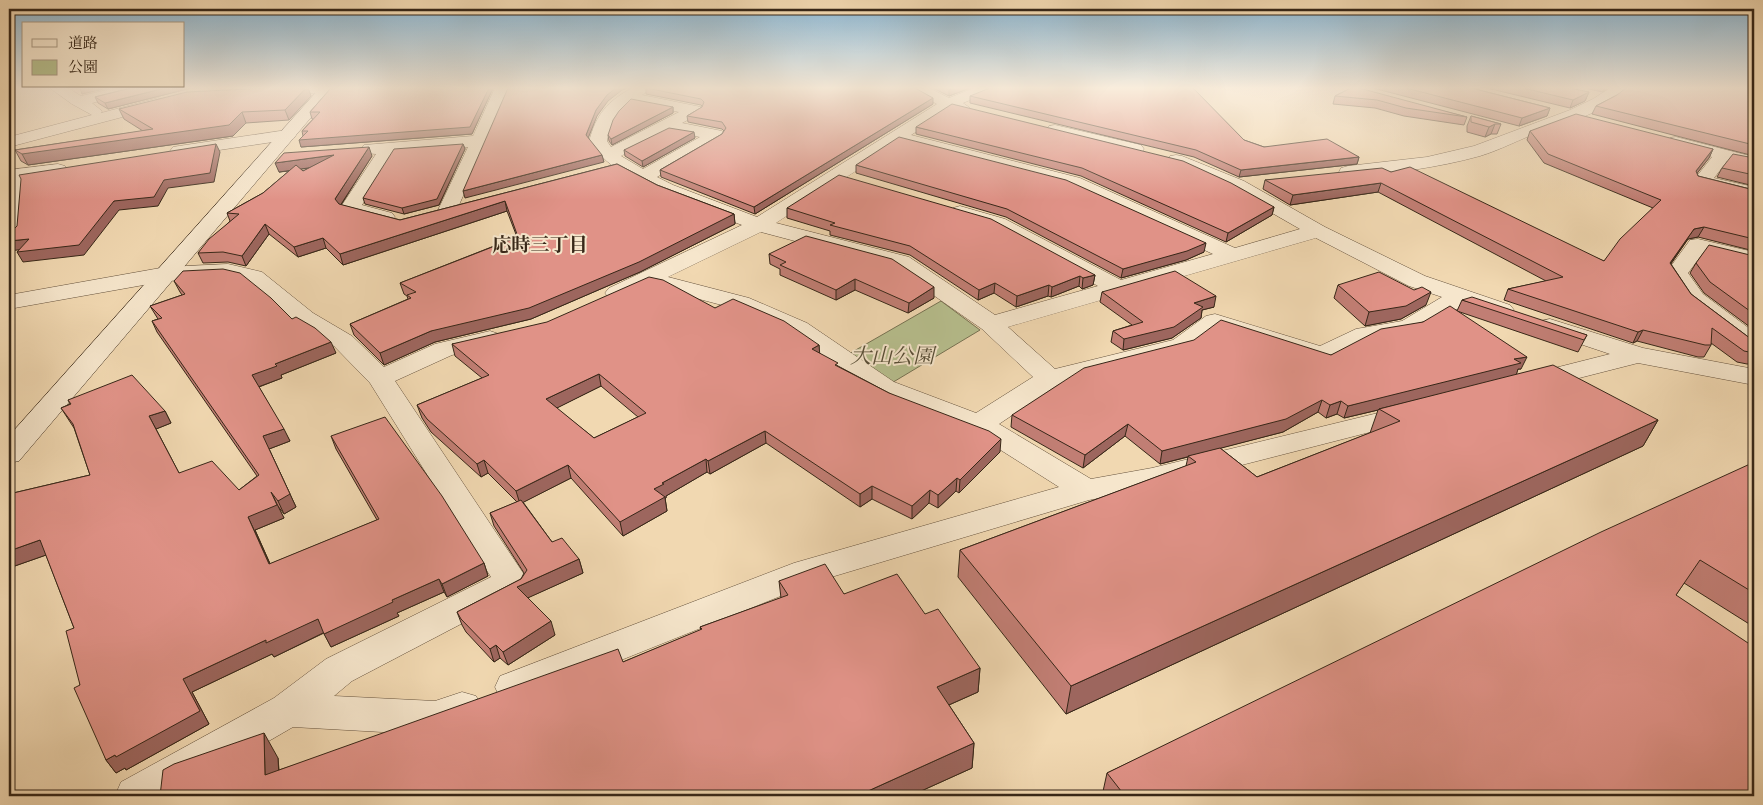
<svg xmlns="http://www.w3.org/2000/svg" width="1763" height="805" font-family="'IM FELL Double Pica','Noto Serif JP',serif">
<style>
.green{fill:#b7bf8e;stroke:#777353}
.lines{fill:none;stroke-linecap:round;stroke-linejoin:round}
.street-casing{stroke:#66533e;stroke-width:1}
.secondary-casing{stroke:#372718;stroke-width:1}
.street{fill:#f6e6cc;fill-rule:evenodd}
.secondary{fill:#f6e6cc;fill-rule:evenodd}
.wall{fill:#c17e74;stroke:#372718;fill-rule:evenodd}
.shaded-wall{fill:#9d665e;stroke:#372718}
.building{fill:#e09287;stroke:#372718;fill-rule:evenodd}
.labels{text-anchor:middle;dominant-baseline:central;stroke-width:4;stroke-linejoin:round;paint-order:stroke}
.far-neighbourhood-label{font-size:19px;font-weight:bold;fill:#372718;stroke:#f6e6cc}
.park-label{font-size:21px;font-style:italic;fill:#574d36;stroke:#f6e6cc}
</style>
<rect width="100%" height="100%" fill="#f1d8b1"/>
<filter id="stains"><feTurbulence type="fractalNoise" baseFrequency=".004" numOctaves="4"/><feColorMatrix values="0 0 0 0 .2 0 0 0 0 .09 0 0 0 0 .02 0 0 0 .5 -.17"/></filter>
<radialGradient id="worn" r=".72"><stop offset=".6" stop-color="#630" stop-opacity="0"/><stop offset="1" stop-color="#630" stop-opacity=".3"/></radialGradient>
<!-- green -->
<path class="green" d="M941,301L980,330L890,384L847,355Z"/>
<g class="lines">
<defs>
<path id="street" d="M50,88H68L81,96L115,88H142L139,91L92,103L102,111L101,113L158,98L164,100L166,103L164,106L9,147V137L92,115L72,104Z
M266,88H331L328,91L323,93L272,95L267,93L264,90Z
M495,88H511L455,214L448,216L441,214L438,210L468,147L395,152L362,205L392,213L395,217L392,221L385,223L343,212L340,208L376,154L364,153L361,149L364,145L473,136Z
M632,88H651L642,95L701,107L703,110L701,113L682,123L722,131L725,135L722,139L657,177L673,185L757,217L937,104L913,91L910,88H929L949,98L974,88H995L992,91L963,103L970,108L968,111L962,113L950,110L911,135L1080,178L1235,248L1300,229L1230,189L1170,164L1167,160L1170,156L1176,155L1182,156L1244,181L1325,227L1425,276L1510,305L1514,310L1510,315L1502,317L1464,305L1418,332L1371,340L1331,360L1322,363L1218,330L1191,350L1059,384L999,424L1091,479L1152,468L1411,405L1421,407L1425,413L1421,419L1152,488L1089,500L818,581L514,703L500,698L495,687L500,676L794,563L1059,487L969,430L874,394L789,333L733,308L650,286C636,293 624,302 609,298L605,293L609,288L742,225C690,205 628,189 592,146L589,142C596,114 608,101 632,88ZM631,102L679,112L611,147L607,141C610,124 617,113 631,102ZM669,131L700,137L643,169L621,156ZM899,143L1066,186L1213,254L1121,280L1005,219L960,206L953,208L950,212L953,216L991,227L1098,286L995,315L909,257L776,223ZM761,232L893,267L982,329L1033,377L976,413L894,382L807,323L749,298L668,277ZM1316,238L1409,286L1442,297L1402,321L1356,329L1320,346L1215,314L1206,316L1173,340L1055,369L1008,327Z
M1610,88H1628C1614,109 1564,124 1540,132C1520,139 1500,150 1480,156C1437,168 1392,173 1348,178L1341,176L1339,172L1341,168L1348,166L1427,157L1474,146L1570,110L1593,99Z
M1055,125L1141,145L1144,149L1141,153L1135,154L1049,134L1046,130L1049,126Z
M287,130L293,131L296,135L293,139L179,156L173,155L170,151L173,147L179,146Z
M1676,137L1754,157V167L1727,161L1714,178L1754,187V199L1695,185L1693,181L1712,157L1670,146L1667,142L1670,138Z
M58,164L65,166L67,170L65,174L21,181L24,188L20,235L16,239L9,241V170Z
M1698,239L1754,252V266L1703,253L1688,273L1703,294L1754,332V352L1745,349L1687,304L1666,273L1690,240Z
M228,264L262,272L313,313L352,336L384,367L435,344L490,331L499,334L503,339L499,344L452,355L395,381L529,582L524,591L352,681L334,696L435,701L462,692L476,696L482,708L476,720L436,735L293,727L174,796H115L121,782L274,698L326,659L491,577L370,383L334,346L295,323L246,282L228,278L166,281L9,309V295L166,267Z
M1550,319L1643,348L1754,369V385L1638,363L1532,390L1523,388L1519,382L1523,376L1610,354L1541,331L1538,326L1541,321Z"/>
<path id="secondary" d="M320,88H336L19,461L9,463V436Z"/>
</defs>
<!-- street casing -->
<use href="#street" class="street-casing"/>
<!-- secondary casing -->
<use href="#secondary" class="secondary-casing"/>
<!-- street -->
<use href="#street" class="street"/>
<!-- secondary -->
<use href="#secondary" class="secondary"/>
</g>
<!-- wall -->
<path class="wall" d="M131,88H200H191L108,109L98,103L95,97Z
M268,88H308L311,96L289,120L246,123L233,136L28,165L21,161L15,150L143,131L124,119L119,109Z
M331,88H493L472,134L301,147L303,136L302,131L313,119H312L310,112Z
M646,88L933,104L755,214L661,177L660,170L722,134L724,131L722,129L688,122L687,116L702,107V106L701,105L646,94Z
M933,88H970L949,96Z
M1351,88L1467,117L1464,125L1404,116L1375,108L1333,104L1335,96Z
M1373,88H1471L1550,108L1547,116L1519,126Z
M1487,88H1569L1589,92L1585,101L1570,108Z
M1584,88H1609L1603,92Z
M1754,88V156L1592,114L1596,106L1617,95Z
M970,96L1244,140L1264,147L1359,157L1357,164L1239,177L1194,157L970,103Z
M673,107V113L612,145L609,141L608,135Z
M1471,116L1501,124L1497,134H1491L1485,137L1467,132V126Z
M916,127L1274,207L1272,215L1226,242L1081,176L916,134Z
M1530,131L1713,149L1709,158L1697,173L1698,176L1754,190V251L1698,237L1688,239L1671,264L1691,294L1751,339L1754,340V364H1747L1737,362L1711,343V345L1704,357H1698L1637,341L1633,343L1504,300L1508,289L1546,281L1378,192L1290,205L1263,189L1265,180L1391,172L1604,261L1653,208L1544,163L1527,140Z
M695,138L643,167L625,156L624,150Z
M463,144L465,149L439,205L404,214L365,204L363,198Z
M372,156L341,205L400,220L617,164L657,185L734,214L735,224L640,272L531,319L435,342L384,365L354,335L350,324L408,299L407,296L404,294L400,283L517,237L507,211L343,265L326,248L298,257L269,234L246,266L228,262L203,263L198,253L230,221L227,213L263,193L289,171L279,172ZM310,168L303,171L301,169H302Z
M1754,158V186L1717,177L1722,168Z
M856,165L1204,252L1186,260L1121,278L1006,217L856,173Z
M787,208L1095,275L1093,285L1082,289L1079,286L1051,297L1048,296L1016,307L994,293L978,300L910,255L830,235V231L787,218Z
M769,254L934,298L908,313L855,290L836,300L780,275V269L770,264Z
M1754,256V330L1704,293L1690,273L1696,263Z
M174,281L292,319L336,353L281,375L282,378L259,387L290,441L269,449L296,507L284,514L277,505L284,518L255,530L270,564L377,520L336,449L331,436L484,563L488,576L447,597L444,592L397,613L399,616L331,647L324,633L274,657L272,654L192,692L209,724L126,770L125,768L116,773L106,760L80,685L74,628L46,555L9,568V494L90,475L74,428L61,408L70,404L68,400L165,411L171,423L156,429L179,473L239,490L257,476L157,332L152,321L158,319L150,306L182,295L180,292Z
M1338,285L1426,305L1401,319L1365,326L1334,298Z
M1102,292L1214,307L1202,310L1201,318L1172,338L1123,350L1111,342L1113,331L1132,325L1100,302Z
M1462,300L1587,335L1578,352L1457,311L1521,369H1518L1516,374L1658,420L1643,446L1066,714L958,577L960,550L1186,466L1188,457L1160,464L1125,436L1083,468L1011,427L1012,415L1331,355L1423,322L1457,311ZM1378,410L1370,433L1257,477L1220,448L1283,432L1318,412L1326,418L1337,414L1344,418Z
M715,308L819,345V353L838,366L1000,452L959,493L956,491L938,508L929,503L912,519L872,499L860,507L766,443L710,474L707,472L666,496V498H665L667,511L623,536L571,478L523,502L552,542L579,559L583,573L527,598L555,635L508,665L500,658L494,662L466,632L462,625L457,612L521,579L524,573L494,526L490,513L517,502L488,473L481,477L431,432L422,418L417,405L482,378L455,356L452,344ZM601,386L638,417L594,438L556,408Z
M1754,467V627L1684,583L1676,595L1754,796H1102L1107,773Z
M779,581L844,594L925,614L980,668L978,692L949,705L974,743L972,768L910,796H160L278,758L279,770L623,662L701,630L700,627L781,598Z"/>
<!-- shaded-wall -->
<path class="shaded-wall" d="M80,88H108L82,94Z
M165,88H191L108,109L105,103Z
M306,88H308L311,96L289,120L285,110Z
M489,88H493L472,134L301,147L299,140Z
M616,88H628L622,90L608,101L597,116L587,141L586,135L596,110L607,95Z
M954,88H970L949,96V90Z
M1604,88H1609L1603,92Z
M1589,92L1585,101L1570,108L1573,100Z
M933,98V104L755,214L754,207Z
M673,107V113L612,145L611,139Z
M1550,108L1547,116L1519,126L1522,118Z
M242,112L246,123L233,136L28,165L22,154Z
M1495,124L1491,134L1485,137L1489,127Z
M694,132L695,138L643,167L642,161Z
M216,144L220,152L214,182L168,188L158,206L119,210L84,255L23,262L17,252L114,201L164,180Z
M463,144L465,149L439,205L404,214L402,208Z
M369,147L372,156L338,209L335,199Z
M1713,149L1709,158L1692,180L1696,171Z
M334,155L337,164L279,172L275,163Z
M602,155L604,162L465,198L463,191Z
M1359,157L1357,164L1239,177L1241,170Z
M1381,183L1378,192L1290,205L1293,195Z
M505,201L507,211L343,265L340,254Z
M1274,207L1272,215L1226,242L1228,233Z
M734,214L735,224L640,272L531,319L435,342L384,365L380,353L431,331Z
M265,224L269,234L246,266L242,256Z
M1704,227L1698,237L1688,239L1664,273L1670,263L1694,229Z
M323,238L326,248L298,257L294,247Z
M29,239L34,248L9,251V241Z
M1206,243L1204,252L1186,260L1121,278L1123,269Z
M1095,275L1093,285L1082,289L1083,278Z
M1080,276L1079,286L1051,297L1052,287Z
M855,279V290L836,300V290Z
M995,283L994,293L978,300L979,290Z
M1049,285L1048,296L1016,307L1017,296Z
M934,287V298L908,313L909,303Z
M1431,292L1426,305L1401,319L1365,326L1369,312Z
M1216,296L1214,307L1202,310L1201,318L1172,338L1123,350L1124,339L1194,303Z
M1643,330L1637,341L1633,343L1638,332Z
M331,342L336,353L281,375L282,378L258,387L252,375L275,364Z
M819,345L820,357L812,349Z
M1527,357L1521,369H1518L1516,376L1379,409L1378,410L1344,418L1348,406L1514,359Z
M599,374L601,386L549,412L546,399Z
M1322,400L1318,412L1283,432L1160,464L1162,451Z
M1341,401L1337,414L1326,418L1330,405Z
M165,411L171,423L156,429L149,416Z
M1658,420L1643,446L1066,714L1071,686Z
M1128,424L1125,436L1083,468L1085,455Z
M284,429L290,441L269,449L296,507L284,514L278,501L263,436Z
M765,431L766,443L710,474L708,461Z
M1001,439L1000,452L959,493L960,480Z
M706,459L707,472L666,496V498H665L667,511L623,536L620,522L654,489L662,483Z
M484,460L488,473L481,477L477,464Z
M568,465L571,478L520,504L516,491Z
M957,478L956,491L938,508V495Z
M872,486V499L860,507V494Z
M930,490L929,503L912,519V506Z
M271,492L284,518L255,530L276,577L248,517Z
M40,540L49,554L9,568V551Z
M579,559L583,573L521,601L517,587Z
M484,563L488,576L447,597L442,584Z
M439,579L444,592L397,613L399,616L331,647L324,634L392,600Z
M318,619L325,632L274,657L272,654L192,692L209,724L126,770L125,768L116,773L106,760L115,755L183,679L266,640Z
M551,621L555,635L508,665L503,652Z
M496,645L500,658L494,662L490,649Z
M980,668L978,692L935,711L937,687Z
M264,733L278,758L280,796L265,775Z
M974,743L972,768L910,796H857Z"/>
<!-- building -->
<path class="building" d="M131,88H165L105,103L95,97Z
M268,88H306L285,110L242,112L229,125L22,154L15,150L153,129L119,109L187,92Z
M331,88H489L470,127L299,140L308,131H302L320,112H310Z
M508,88H616L607,95L596,110L586,135L602,155L463,191Z
M646,88H915L933,98L754,207L660,170L722,134L726,128L722,122L687,116L702,107L704,102L701,99Z
M990,88H1193L1244,140L1264,147L1327,139L1359,157L1241,170L1196,150L970,96Z
M1351,88H1359L1467,117L1406,108L1377,100L1335,96Z
M1406,88H1471L1550,108L1522,118Z
M1523,88H1569L1589,92L1573,100Z
M1626,88H1754V145L1596,106L1617,95Z
M631,99L673,107L611,139L608,135L613,120L619,111Z
M952,104L1183,161L1231,183L1274,207L1228,233L1082,168L916,127Z
M1576,114L1713,149L1696,171L1698,176L1754,190V239L1704,227L1694,229L1670,263L1691,294L1751,339L1754,340V353L1744,351L1712,328L1711,345H1705L1643,330L1638,332L1508,289L1563,277L1381,183L1293,195L1265,180L1382,168L1391,172L1410,167L1604,261L1620,239L1661,200L1548,154L1530,131Z
M1471,116L1501,124H1495L1489,127L1471,122Z
M669,128L694,132L642,161L624,150Z
M899,137L1066,180L1206,243L1187,251L1123,269L1007,209L856,165Z
M216,144L210,173L164,180L154,197L114,201L79,245L17,252L29,239L9,241V232L12,231L17,226L21,179L19,175Z
M463,144L437,199L402,208L363,198L394,149Z
M369,147L335,199L339,204L400,220L617,164L657,185L734,214L639,262L529,308L431,331L380,353L350,324L411,298L407,295L416,292L400,283L518,237L505,201L340,254L323,238L294,247L265,224L242,256L223,252L198,253L209,239L239,214L227,213L263,193L296,165L303,171L334,155L275,163L284,153Z
M1733,154L1754,158V175L1722,168Z
M839,175L991,219L1095,275L1083,278L1080,276L1052,287L1049,285L1017,296L995,283L979,290L910,246L830,225L835,223L787,208Z
M806,236L892,259L934,287L909,303L855,279L836,290L780,265L786,262L769,254Z
M1709,245L1754,256V314L1710,282L1696,263Z
M223,269L240,273L271,298L292,319L296,317L315,328L331,342L275,364L277,366L252,375L284,429L263,436L290,494L278,501L271,492L277,505L248,517L269,564L379,519L331,436L385,417L442,496L484,563L442,584L439,579L392,600L393,602L324,634L318,619L266,643V640L183,679L200,711L116,757L115,755L106,760L74,688L80,685L66,631L74,628L40,540L9,551V494L90,475L73,424L61,408L71,404L68,400L132,375L165,411L149,416L179,473L212,461L239,490L259,475L152,321L162,318L150,306L185,294L174,281L183,271Z
M1175,271L1216,296L1194,303L1203,307L1174,327L1124,339L1113,331L1143,322L1102,292Z
M1379,272L1414,290L1422,287L1431,292L1406,306L1369,312L1338,285Z
M649,277L663,280L715,308L733,299L784,321L819,345L812,349L838,363L835,365L889,393L989,431L1001,439L960,480L957,478L938,495L930,490L912,506L872,486L860,494L765,431L708,461L706,459L662,483L664,484L654,489L665,497L620,522L568,465L516,491L484,460L477,464L427,419L417,405L489,375L452,344L547,322ZM599,374L646,413L594,438L546,399Z
M1472,297L1587,335L1584,340L1462,300Z
M1450,306L1527,357L1514,359L1521,363L1348,406L1341,401L1330,405L1322,400L1286,419L1162,451L1128,424L1085,455L1012,415L1084,368L1194,340L1221,320L1331,355L1381,329L1423,322Z
M1553,365L1658,420L1071,686L960,550L1196,462L1188,456L1220,448L1257,477L1400,421L1379,409Z
M1750,464L1754,467V593L1700,560L1676,595L1754,647V796H1125L1107,773L1601,532Z
M521,500L552,542L562,538L579,559L517,587L551,621L503,652L496,645L490,649L461,619L457,612L521,579L527,570L490,513Z
M825,564L844,594L897,574L925,614L938,609L980,668L937,687L974,743L857,796H160L163,770L174,764L264,733L265,775L618,649L623,662L702,629L700,627L788,595L779,581Z"/>
<!-- sky -->
<linearGradient id="sky" x2="0" y2="1"><stop stop-color="#89b6d3"/><stop offset="0.44" stop-color="#f9eddc"/><stop offset="1" stop-color="#f9eddc" stop-opacity="0"/></linearGradient>
<rect width="1763" height="200" fill="url(#sky)"/>
<g class="labels">
<!-- far-neighbourhood labels -->
<g class="far-neighbourhood-label">
<text x="540" y="245">応時三丁目</text>
</g>
<!-- park labels -->
<g class="park-label">
<text x="892" y="356">大山公園</text>
</g>
</g>
<!-- margin -->
<rect width="1763" height="805" fill="none" stroke="#f1d8b1" stroke-width="30"/>
<rect x="10" y="10" width="1743" height="785" fill="none" stroke="#372718" stroke-width="2.5"/>
<rect x="15" y="15" width="1733" height="775" fill="none" stroke="#372718"/>
<!-- legend -->
<rect x="22" y="22" width="162" height="65" fill="#f6e6cc" stroke="#aa9a84"/>
<rect x="32" y="39" width="25" height="8" fill="#f6e6cc" stroke="#aa9a84"/>
<text x="68" y="48" font-size="15" fill="#372718">道路</text>
<rect x="32" y="60" width="25" height="15" fill="#b7bf8e" stroke="#aa9a84"/>
<text x="68" y="72" font-size="15" fill="#372718">公園</text>
<rect width="100%" height="100%" filter="url(#stains)"/>
<rect width="100%" height="100%" fill="url(#worn)"/>
</svg>
